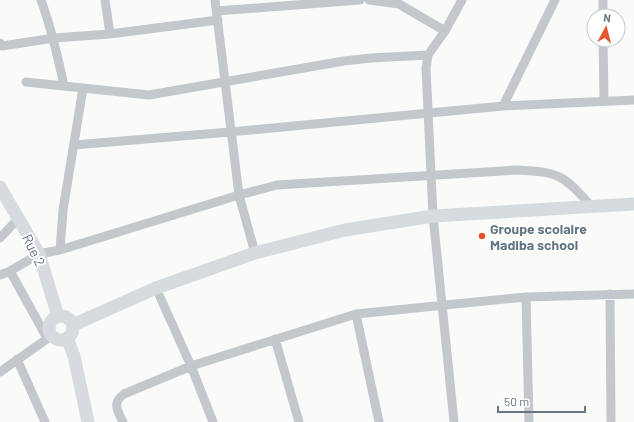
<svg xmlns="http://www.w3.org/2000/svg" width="634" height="422" font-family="Barlow,sans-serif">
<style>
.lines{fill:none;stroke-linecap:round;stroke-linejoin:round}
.street{stroke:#c3c8cc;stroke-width:9}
.secondary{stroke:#d6dbdf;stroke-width:13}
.poi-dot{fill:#e4572e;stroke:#fff;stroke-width:1.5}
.labels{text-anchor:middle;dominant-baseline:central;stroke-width:4;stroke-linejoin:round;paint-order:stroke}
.poi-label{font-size:14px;font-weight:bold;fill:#657683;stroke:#fff;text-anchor:start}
.street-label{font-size:14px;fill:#657683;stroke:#fff}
</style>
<rect width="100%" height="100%" fill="#fafaf8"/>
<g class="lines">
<!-- street -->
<path class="street" d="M41,0C51,28 58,57 64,86
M105,0L110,34
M215,0L239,195L255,253
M369,0L399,4L445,31
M217,11L360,0
M603,16V0
M603,40L604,100
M0,43L2,46L54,38L110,34L218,20
M26,82L149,95L344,61L371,58L428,55
M503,106L555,0
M74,145L230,132L503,106L634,100
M0,238L18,219
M60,250L63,210L83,88
M10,271L39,254L60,250L239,195L277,185L517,170C560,172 563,175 591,206
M0,275L10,271L47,338
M156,288L191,366L213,422
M610,294L611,422
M526,297L529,422
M356,314L379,422
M275,339L299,422
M17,359L45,422
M0,372L51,336
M123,422C117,410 112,403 124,394L191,366L356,314L526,297L634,294
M454,422L433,216L426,68L428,55L445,31L462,0"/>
<!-- secondary -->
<path class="secondary" d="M0,187L39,254L58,316
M49 328a12 12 0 1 1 24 0a12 12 0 1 1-24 0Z
M73,325L156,288L255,253L345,230L433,216L634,204
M67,338L74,356L88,422"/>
</g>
<!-- markers -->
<circle class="poi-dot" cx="482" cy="236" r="4"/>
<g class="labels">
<!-- poi labels -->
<g class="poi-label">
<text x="490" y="228">Groupe scolaire<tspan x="490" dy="16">Madiba school</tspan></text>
</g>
<!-- street labels -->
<g class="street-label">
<text transform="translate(34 250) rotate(64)">Rue 2</text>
</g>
</g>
<!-- north arrow -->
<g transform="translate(606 28) rotate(7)"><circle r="19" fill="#ffffff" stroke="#c1c8cd"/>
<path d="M0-3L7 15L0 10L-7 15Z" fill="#e4572e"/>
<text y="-6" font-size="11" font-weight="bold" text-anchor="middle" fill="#657683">N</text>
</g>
<!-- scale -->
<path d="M498 406v6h87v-6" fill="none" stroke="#657683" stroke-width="2"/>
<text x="504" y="406" font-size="12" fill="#657683" stroke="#ffffff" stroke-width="3" paint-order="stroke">50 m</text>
</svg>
